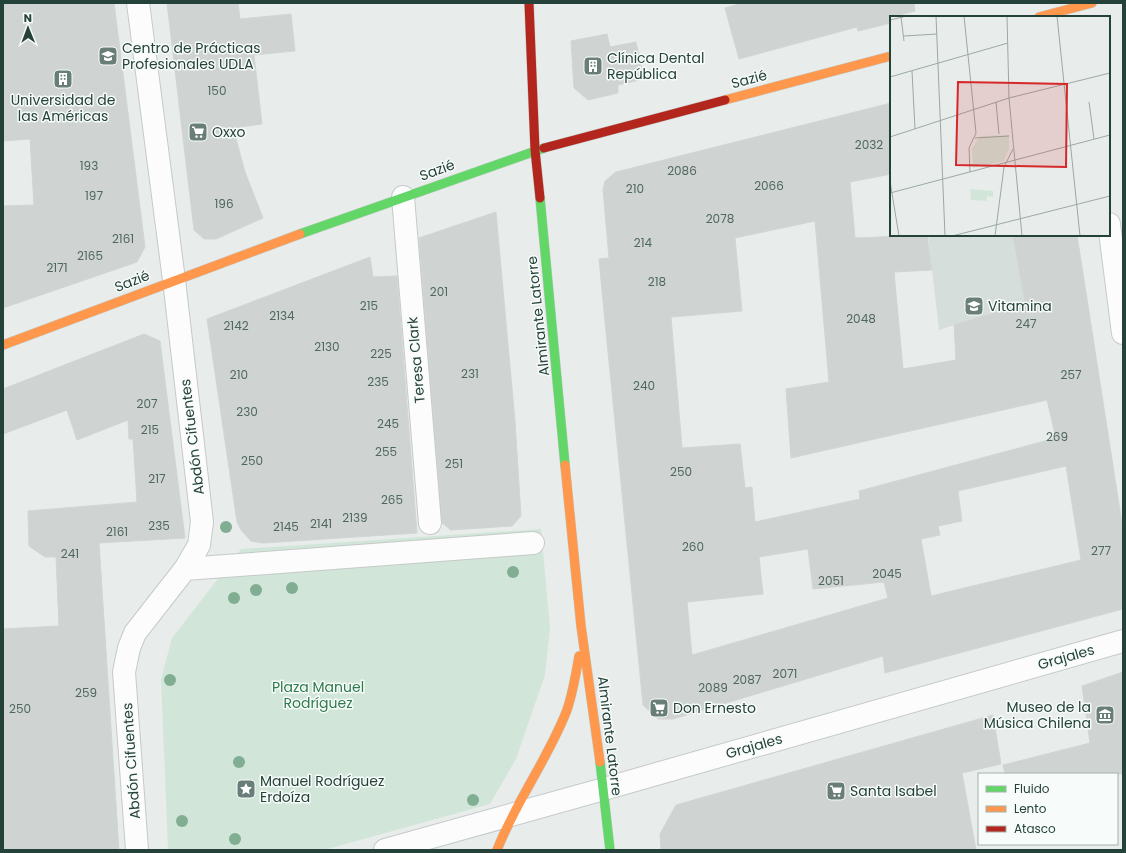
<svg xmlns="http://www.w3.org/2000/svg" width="1126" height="853" font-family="Poppins,sans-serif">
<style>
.built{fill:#d6dedb}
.green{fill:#d1e6d8}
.building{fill:#cfd4d2;stroke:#d1d6d4;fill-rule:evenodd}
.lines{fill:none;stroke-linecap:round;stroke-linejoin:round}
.street-casing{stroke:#c5cac8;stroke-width:24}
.fast-casing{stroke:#c3cbc8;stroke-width:10}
.slow-casing{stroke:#c3cbc8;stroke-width:10}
.jam-casing{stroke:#c3cbc8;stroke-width:10}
.street{stroke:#fcfcfc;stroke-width:22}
.fast{stroke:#63d668;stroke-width:9}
.slow{stroke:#ff974d;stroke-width:9}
.jam{stroke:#b3261e;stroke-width:9}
.tree{fill:#81ae93}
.labels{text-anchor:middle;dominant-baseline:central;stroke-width:3;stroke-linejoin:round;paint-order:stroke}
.number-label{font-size:12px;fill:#506761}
.poi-label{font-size:14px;fill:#24423a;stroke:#f7fbf9;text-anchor:start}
.street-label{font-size:14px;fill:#24423a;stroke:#f7fbf9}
.park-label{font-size:14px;fill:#2d7a4b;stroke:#f7fbf9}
.inset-road{fill:none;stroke:#9aa9a4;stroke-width:1}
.view{fill:#d62828;fill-opacity:0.15;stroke:#d62828;stroke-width:2}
.inset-edge{fill:none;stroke:#24423a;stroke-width:2}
</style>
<rect width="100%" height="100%" fill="#e8edeb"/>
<!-- built -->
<path class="built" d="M928,235H1076L1083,282L939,330Z"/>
<!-- green -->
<path class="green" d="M541,529L550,628L545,675L516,759L490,804L324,850H168L161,679L172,638L241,549Z"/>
<!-- building -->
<path class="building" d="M3,3H114L145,247L137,262L3,308V206L34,205L30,139L3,141Z
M167,3H238L240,19L291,14L295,51L254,55L262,124L233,128L245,172L263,218L216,239H204L194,230Z
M742,3H914L915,11L891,17V23L858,31L857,27L739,59L725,8Z
M607,34L610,47L636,42L644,79L618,85V93L588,100L574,88L571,41Z
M891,103V174L850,182L855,238L927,235L932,270L894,272L903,369L956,360L954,325L1025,303L1013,235H1077L1123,530V609L885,673L883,656L673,719H658L643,705L605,322L599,259L609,258L603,190L605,181L616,172ZM815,221L829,382L786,389L791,458L1047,400L1056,438L859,491L860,499L755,522L752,487L745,488L740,444L682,448L671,317L742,311L735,238ZM1066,466L1081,560L931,596L921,539L940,535L938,526L962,521L958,491ZM808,549L813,589L884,582L888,598L692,655L687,602L763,594L759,557Z
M496,212L515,421L521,516L512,526L451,530L442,523L419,238Z
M370,257L373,277L397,276L417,533L263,543L251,541L241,530L237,522L207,319Z
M144,334L160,341L185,538L99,543L119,850H3V629L59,626L56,557H45L29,546L28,511L137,502L133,439H129L128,420L77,440L67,410L3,434V389Z
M1123,672V774H1005L1003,765L1090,743L1082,686Z
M993,715L1001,764L962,773L976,850H661L660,834L676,805Z"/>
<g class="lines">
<defs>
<path id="street" d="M403,197L430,523
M1109,224L1123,333
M185,569L533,543
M137,850L124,672L129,648L135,633L185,569L199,545L202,522L174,280L138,3
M385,850L604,789L1123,641"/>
<path id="fast" d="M540,198L565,465
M300,234L544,148
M600,762L610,850"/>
<path id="slow" d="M1039,17L1092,3
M725,100L891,56
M3,345L300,234
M565,465L581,626L600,762
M497,850C516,801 548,759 567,710C573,692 576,674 579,656"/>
<path id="jam" d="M529,3L535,150L540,198
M544,148L725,100"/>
</defs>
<!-- street casing -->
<use href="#street" class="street-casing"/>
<!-- fast casing -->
<use href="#fast" class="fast-casing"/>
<!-- slow casing -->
<use href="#slow" class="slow-casing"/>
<!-- jam casing -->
<use href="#jam" class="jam-casing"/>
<!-- street -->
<use href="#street" class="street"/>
<!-- fast -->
<use href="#fast" class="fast"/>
<!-- slow -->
<use href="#slow" class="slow"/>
<!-- jam -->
<use href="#jam" class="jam"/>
</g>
<!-- trees -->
<g class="tree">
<circle cx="226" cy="527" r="6"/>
<circle cx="513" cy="572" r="6"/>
<circle cx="292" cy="588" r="6"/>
<circle cx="256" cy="590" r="6"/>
<circle cx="234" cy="598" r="6"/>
<circle cx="170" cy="680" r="6"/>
<circle cx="239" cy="762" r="6"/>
<circle cx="473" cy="800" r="6"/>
<circle cx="182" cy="821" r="6"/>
<circle cx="235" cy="839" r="6"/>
</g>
<!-- icons -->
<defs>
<symbol id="university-square" viewBox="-11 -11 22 22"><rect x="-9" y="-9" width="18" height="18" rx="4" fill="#697e78" stroke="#f7fbf9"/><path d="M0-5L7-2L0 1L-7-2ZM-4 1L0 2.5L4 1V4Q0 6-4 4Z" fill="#fff"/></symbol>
<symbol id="building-square" viewBox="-11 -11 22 22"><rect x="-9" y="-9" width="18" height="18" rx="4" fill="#697e78" stroke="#f7fbf9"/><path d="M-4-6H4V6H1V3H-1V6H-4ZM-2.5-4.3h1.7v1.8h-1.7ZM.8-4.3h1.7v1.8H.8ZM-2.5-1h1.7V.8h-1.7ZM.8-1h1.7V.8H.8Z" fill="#fff"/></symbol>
<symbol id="supermarket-square" viewBox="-11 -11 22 22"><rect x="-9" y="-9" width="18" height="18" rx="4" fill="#697e78" stroke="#f7fbf9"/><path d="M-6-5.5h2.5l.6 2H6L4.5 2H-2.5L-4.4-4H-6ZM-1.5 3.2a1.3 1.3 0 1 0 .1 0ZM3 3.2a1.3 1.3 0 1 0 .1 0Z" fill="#fff"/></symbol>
<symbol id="school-square" viewBox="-11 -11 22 22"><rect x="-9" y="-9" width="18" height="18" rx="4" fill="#697e78" stroke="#f7fbf9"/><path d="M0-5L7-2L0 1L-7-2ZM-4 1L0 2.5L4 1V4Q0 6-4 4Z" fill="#fff"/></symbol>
<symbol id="museum-square" viewBox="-11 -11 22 22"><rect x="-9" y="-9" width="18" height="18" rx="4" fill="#697e78" stroke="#f7fbf9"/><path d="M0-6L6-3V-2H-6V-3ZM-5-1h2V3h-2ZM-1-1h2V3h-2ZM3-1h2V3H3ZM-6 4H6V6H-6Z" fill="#fff"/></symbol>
<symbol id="sight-square" viewBox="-11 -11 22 22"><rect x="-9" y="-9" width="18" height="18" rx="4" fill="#697e78" stroke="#f7fbf9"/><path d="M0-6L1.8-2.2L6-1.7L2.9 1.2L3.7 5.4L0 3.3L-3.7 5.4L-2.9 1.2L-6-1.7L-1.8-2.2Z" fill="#fff"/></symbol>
</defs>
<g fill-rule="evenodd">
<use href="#university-square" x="97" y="45" width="22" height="22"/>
<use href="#building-square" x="582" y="55" width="22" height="22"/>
<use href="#building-square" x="52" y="68" width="22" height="22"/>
<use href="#supermarket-square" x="187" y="121" width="22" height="22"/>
<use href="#school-square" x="963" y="295" width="22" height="22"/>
<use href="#supermarket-square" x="648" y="697" width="22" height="22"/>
<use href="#museum-square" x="1094" y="704" width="22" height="22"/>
<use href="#sight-square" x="235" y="778" width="22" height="22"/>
<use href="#supermarket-square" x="825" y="780" width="22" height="22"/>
</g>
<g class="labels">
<!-- number labels -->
<g class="number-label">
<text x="217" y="90">150</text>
<text x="869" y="144">2032</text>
<text x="89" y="165">193</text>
<text x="682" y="170">2086</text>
<text x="769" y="185">2066</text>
<text x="635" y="188">210</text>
<text x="94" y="195">197</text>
<text x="224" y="203">196</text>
<text x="720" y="218">2078</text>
<text x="123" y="238">2161</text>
<text x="643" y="242">214</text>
<text x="90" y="255">2165</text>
<text x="57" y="267">2171</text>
<text x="657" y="281">218</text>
<text x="439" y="291">201</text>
<text x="369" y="305">215</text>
<text x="282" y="315">2134</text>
<text x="861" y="318">2048</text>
<text x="1026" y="323">247</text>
<text x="236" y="325">2142</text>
<text x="327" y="346">2130</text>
<text x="381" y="353">225</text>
<text x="470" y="373">231</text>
<text x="239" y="374">210</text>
<text x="1071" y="374">257</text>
<text x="378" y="381">235</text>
<text x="644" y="385">240</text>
<text x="147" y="403">207</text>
<text x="247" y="411">230</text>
<text x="388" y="423">245</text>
<text x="150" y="429">215</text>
<text x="1057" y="436">269</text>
<text x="386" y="451">255</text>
<text x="252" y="460">250</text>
<text x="454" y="463">251</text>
<text x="681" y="471">250</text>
<text x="157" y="478">217</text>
<text x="392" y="499">265</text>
<text x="355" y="517">2139</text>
<text x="321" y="523">2141</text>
<text x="159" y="525">235</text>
<text x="286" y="526">2145</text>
<text x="117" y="531">2161</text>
<text x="693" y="546">260</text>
<text x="1101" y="550">277</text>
<text x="70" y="553">241</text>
<text x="887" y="573">2045</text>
<text x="831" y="580">2051</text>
<text x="785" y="673">2071</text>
<text x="747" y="679">2087</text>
<text x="713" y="687">2089</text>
<text x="86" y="692">259</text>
<text x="20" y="708">250</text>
</g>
<!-- poi labels -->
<g class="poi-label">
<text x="122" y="48">Centro de Prácticas<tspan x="122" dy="16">Profesionales UDLA</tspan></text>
<text x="607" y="58">Clínica Dental<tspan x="607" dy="16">República</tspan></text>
<text x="63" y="100" text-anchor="middle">Universidad de<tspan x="63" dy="16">las Américas</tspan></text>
<text x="212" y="132">Oxxo</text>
<text x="988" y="306">Vitamina</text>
<text x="1091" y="707" text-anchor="end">Museo de la<tspan x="1091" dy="16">Música Chilena</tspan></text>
<text x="673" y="708">Don Ernesto</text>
<text x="260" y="781">Manuel Rodríguez<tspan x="260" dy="16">Erdoíza</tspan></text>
<text x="850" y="791">Santa Isabel</text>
</g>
<!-- street labels -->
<g class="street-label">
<text transform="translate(749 79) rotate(-15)">Sazié</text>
<text transform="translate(437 170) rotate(-20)">Sazié</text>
<text transform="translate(132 281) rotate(-21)">Sazié</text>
<text transform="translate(538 316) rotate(-96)">Almirante Latorre</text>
<text transform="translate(416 360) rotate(-95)">Teresa Clark</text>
<text transform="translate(192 437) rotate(-97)">Abdón Cifuentes</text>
<text transform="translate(1066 657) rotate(-16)">Grajales</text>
<text transform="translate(610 736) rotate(83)">Almirante Latorre</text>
<text transform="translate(754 746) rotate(-16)">Grajales</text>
<text transform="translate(131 761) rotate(-94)">Abdón Cifuentes</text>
</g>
<!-- park labels -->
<g class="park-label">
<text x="318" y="687">Plaza Manuel<tspan x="318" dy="16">Rodríguez</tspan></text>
</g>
</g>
<!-- overview -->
<g transform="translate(890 16)">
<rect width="220" height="220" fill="#e8edeb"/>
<path d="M119,119V133L114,145L83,152L82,133L90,120ZM80,173L103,175V181L97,180V185L81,184Z" fill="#d1e6d8"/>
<path class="inset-road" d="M46,0L55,220M74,0L86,117L79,132L80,156M117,0L119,82L132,220M167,0L190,220M11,1L14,25M0,4L17,0M14,20L47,18M22,55L25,113M0,61L118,27M106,86L109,118M199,86L204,123M0,121L119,82L220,57M85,122L119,120M0,165L9,220M0,177L220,119M62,220L220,180M105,220L114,151L123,133"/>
<path class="view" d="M68,66L177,68L176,151L66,149Z"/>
<rect width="220" height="220" class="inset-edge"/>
</g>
<!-- border -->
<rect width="1126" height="853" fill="none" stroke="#24423a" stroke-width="8"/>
<!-- legend -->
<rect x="978" y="773" width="140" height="72" fill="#f7fbf9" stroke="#a3b1ad"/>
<rect x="986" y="786" width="20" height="6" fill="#63d668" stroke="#a3b1ad"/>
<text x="1014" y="793" font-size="12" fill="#24423a">Fluido</text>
<rect x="986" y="806" width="20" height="6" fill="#ff974d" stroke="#a3b1ad"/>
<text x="1014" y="813" font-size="12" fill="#24423a">Lento</text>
<rect x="986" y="826" width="20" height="6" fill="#b3261e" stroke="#a3b1ad"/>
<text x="1014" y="833" font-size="12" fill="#24423a">Atasco</text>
<!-- north arrow -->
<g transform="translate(28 28) rotate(359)" stroke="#f7fbf9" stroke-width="3" paint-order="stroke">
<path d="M0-3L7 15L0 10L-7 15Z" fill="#24423a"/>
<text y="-6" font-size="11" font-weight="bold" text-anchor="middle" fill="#24423a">N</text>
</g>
</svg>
